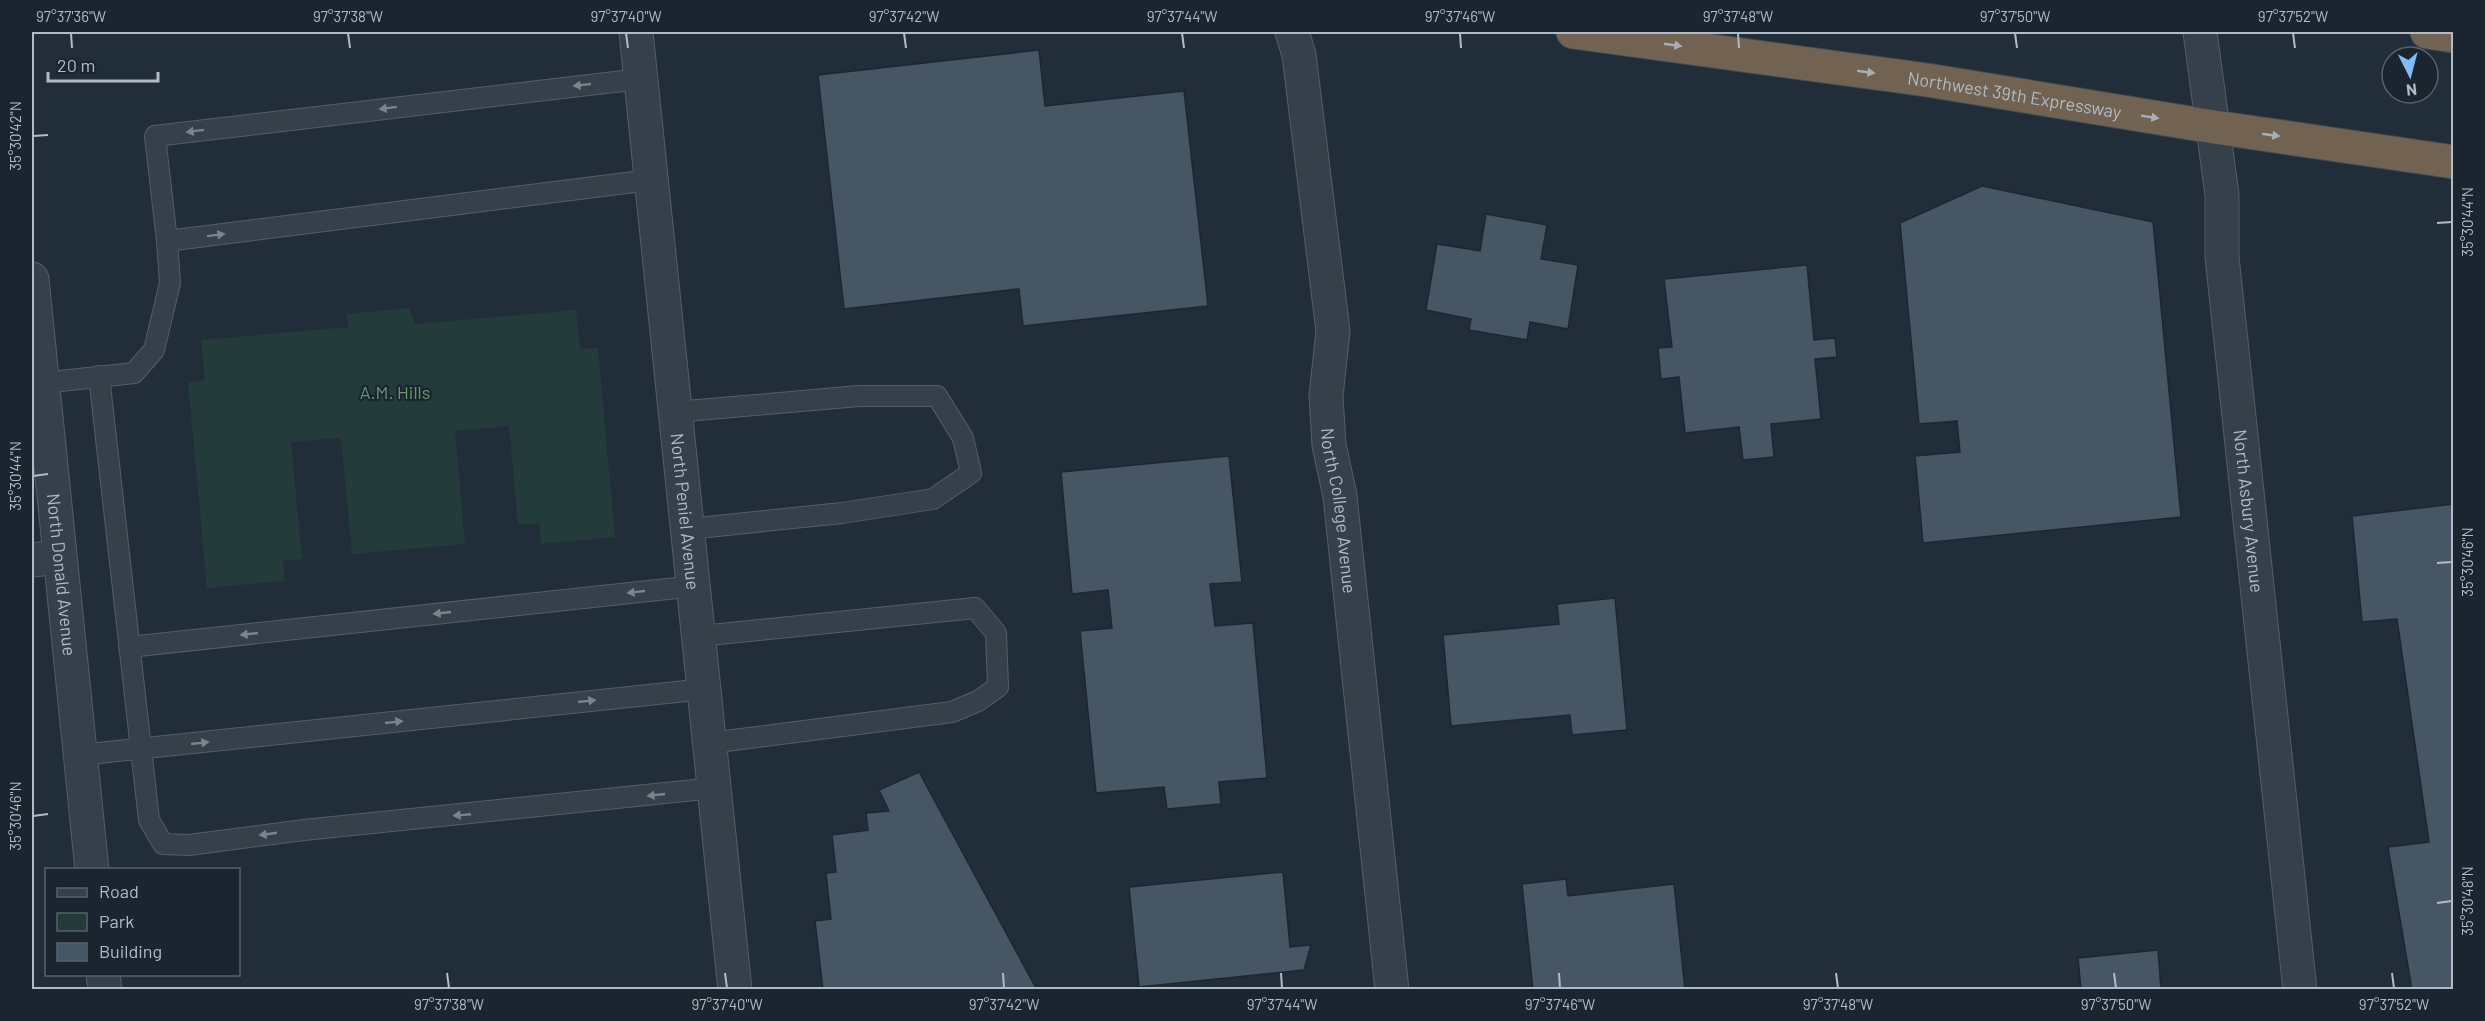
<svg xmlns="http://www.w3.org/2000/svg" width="2485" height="1021" font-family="Barlow,sans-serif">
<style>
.green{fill:#233b3b}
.building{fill:#475664;stroke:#1d2731;stroke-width:1.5}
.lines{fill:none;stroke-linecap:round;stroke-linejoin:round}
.lane-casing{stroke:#535e68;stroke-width:22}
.street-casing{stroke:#535e68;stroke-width:35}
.highway-casing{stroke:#404b55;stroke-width:35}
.lane{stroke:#35404a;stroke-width:20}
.street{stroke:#35404a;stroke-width:33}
.highway{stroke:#716252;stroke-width:33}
.oneway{fill:#a7aeb5}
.oneway2{fill:#79848f}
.ticks{fill:none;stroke:#b0bbc7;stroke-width:2}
.labels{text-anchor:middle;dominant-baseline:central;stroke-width:4.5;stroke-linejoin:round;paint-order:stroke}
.street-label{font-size:18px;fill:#b0bbc7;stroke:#1b252f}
.park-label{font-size:18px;fill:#67986e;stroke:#1b252f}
.neatline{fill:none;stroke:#b0bbc7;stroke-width:2}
.ticks-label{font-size:15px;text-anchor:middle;fill:#b0bbc7}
</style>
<rect width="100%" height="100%" fill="#212e3a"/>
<!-- green -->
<path class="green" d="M409,308L415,324L576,310L580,349L598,348L615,537L541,544L539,523L518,525L509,426L455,431L465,544L352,554L341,438L291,442L302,559L283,561L285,581L207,588L188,383L205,380L201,340L348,327L347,314Z"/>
<!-- building -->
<path class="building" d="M1039,50L1045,106L1184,91L1208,306L1023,326L1019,289L844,309L818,75Z
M1982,186L2153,222L2181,517L1923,543L1915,456L1960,452L1957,421L1919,424L1900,223Z
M1486,214L1547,225L1541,259L1578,265L1568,329L1530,322L1527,340L1469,330L1471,319L1426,310L1437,244L1480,251Z
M1807,265L1814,340L1835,338L1837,357L1815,359L1821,419L1771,424L1774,457L1743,460L1739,427L1685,433L1679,377L1661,379L1658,348L1672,347L1664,279Z
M1229,456L1242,582L1210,584L1215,626L1253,623L1267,778L1219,782L1221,804L1167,809L1164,787L1096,793L1080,631L1112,628L1108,590L1072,594L1061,472Z
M2454,504V990H2412L2388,847L2429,842L2397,619L2362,622L2352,516Z
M1615,598L1627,730L1572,735L1570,715L1451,726L1443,635L1559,624L1557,604Z
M919,772L1037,990H823L815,921L831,919L826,873L836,872L832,835L868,830L866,813L889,811L879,790Z
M1283,872L1290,947L1311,945L1304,970L1139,987L1129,887Z
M1566,879L1568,896L1674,884L1685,990H1533L1522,884Z
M2158,950L2161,990H2081L2078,958Z"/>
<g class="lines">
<defs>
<path id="lane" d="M640,79L155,136L167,241L650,180
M99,376L149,820L163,844L189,845L304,830L714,788
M42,383L134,373L154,350L170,283L167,241
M675,412L859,396H937L963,438L971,473L933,499L842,513L688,529
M700,636L975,608L996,633L998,687L978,701L952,712L710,743
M129,647L695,586
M80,755L705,689"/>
<g id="street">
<path id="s1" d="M636,32L735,990"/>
<path id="s2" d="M1292,32L1299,55L1333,331L1326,396L1329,445L1340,496L1392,990"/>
<path id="s3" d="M2200,32L2222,195V257L2300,990"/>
<path id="s4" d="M32,279L92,870"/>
<path d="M32,560L59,557"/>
<path d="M103,974L105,990"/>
</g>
<g id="highway">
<path id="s5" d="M1573,32L1927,80L2214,127L2454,162"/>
<path d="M2427,32L2454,36"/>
</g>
</defs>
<!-- lane casing -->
<use href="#lane" class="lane-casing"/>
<!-- street casing -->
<use href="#street" class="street-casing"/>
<!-- highway casing -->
<use href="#highway" class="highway-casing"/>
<!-- lane -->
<use href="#lane" class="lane"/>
<!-- street -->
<use href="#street" class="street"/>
<!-- highway -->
<use href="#highway" class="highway"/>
</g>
<!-- one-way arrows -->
<defs><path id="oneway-solid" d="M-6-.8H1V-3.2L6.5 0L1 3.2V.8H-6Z" transform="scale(1.5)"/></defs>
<g class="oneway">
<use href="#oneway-solid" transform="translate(1673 45) rotate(8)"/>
<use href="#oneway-solid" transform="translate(1866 72) rotate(8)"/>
<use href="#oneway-solid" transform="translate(2150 117) rotate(9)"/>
<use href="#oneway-solid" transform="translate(2271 135) rotate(8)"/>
</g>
<g class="oneway2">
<use href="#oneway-solid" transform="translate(582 85) rotate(174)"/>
<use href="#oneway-solid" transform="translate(388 108) rotate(173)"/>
<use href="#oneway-solid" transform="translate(195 131) rotate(173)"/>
<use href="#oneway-solid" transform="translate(216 235) rotate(-7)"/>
<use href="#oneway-solid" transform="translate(636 592) rotate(174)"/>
<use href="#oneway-solid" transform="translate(442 613) rotate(174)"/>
<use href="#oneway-solid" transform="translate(249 634) rotate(174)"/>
<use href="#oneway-solid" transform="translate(587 701) rotate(-6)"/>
<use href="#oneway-solid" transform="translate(394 722) rotate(-6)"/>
<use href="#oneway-solid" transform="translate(200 743) rotate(-6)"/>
<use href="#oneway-solid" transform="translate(656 795) rotate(174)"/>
<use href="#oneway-solid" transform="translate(462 815) rotate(175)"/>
<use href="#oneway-solid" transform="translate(268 834) rotate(172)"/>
</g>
<!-- ticks -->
<path class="ticks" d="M71,33L72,48M348,33L350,48M626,33L628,48M904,33L906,48M1182,33L1184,48M1460,33L1461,48M1738,33L1739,48M2015,33L2017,48M2293,33L2295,48M33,136L48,135M2437,223L2452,222M33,476L48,474M2437,563L2452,562M33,816L48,814M2437,903L2452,901M447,973L449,988M725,973L727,988M1003,973L1004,988M1281,973L1282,988M1559,973L1560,988M1836,973L1838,988M2114,973L2116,988M2392,973L2394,988"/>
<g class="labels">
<!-- street labels -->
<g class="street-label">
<text stroke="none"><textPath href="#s5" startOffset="446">Northwest 39th Expressway</textPath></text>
<text stroke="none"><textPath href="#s1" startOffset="482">North Peniel Avenue</textPath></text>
<text stroke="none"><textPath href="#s2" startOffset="483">North College Avenue</textPath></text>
<text stroke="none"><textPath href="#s3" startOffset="482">North Asbury Avenue</textPath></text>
<text stroke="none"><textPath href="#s4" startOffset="297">North Donald Avenue</textPath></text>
</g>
<!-- park labels -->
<g class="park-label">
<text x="395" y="392">A.M. Hills</text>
</g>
</g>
<!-- border -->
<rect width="2485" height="1021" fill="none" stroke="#1b252f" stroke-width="66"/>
<!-- legend -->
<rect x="45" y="868" width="195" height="108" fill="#1b252f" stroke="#57616c" stroke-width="1.5"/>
<rect x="57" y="888" width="30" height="9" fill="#35404a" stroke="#57616c" stroke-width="1.5"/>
<text x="99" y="898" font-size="18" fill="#b0bbc7">Road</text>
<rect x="57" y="913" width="30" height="18" fill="#233b3b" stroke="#57616c" stroke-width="1.5"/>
<text x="99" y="928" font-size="18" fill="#b0bbc7">Park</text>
<rect x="57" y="943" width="30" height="18" fill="#475664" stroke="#57616c" stroke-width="1.5"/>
<text x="99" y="958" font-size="18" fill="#b0bbc7">Building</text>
<!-- north arrow -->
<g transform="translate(2410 75) rotate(174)"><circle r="28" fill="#1b252f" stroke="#57616c" stroke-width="1.5"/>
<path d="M0-4.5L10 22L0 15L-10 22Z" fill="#83bbf9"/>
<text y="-9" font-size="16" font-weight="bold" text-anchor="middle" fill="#b0bbc7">N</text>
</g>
<!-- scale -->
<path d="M48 72v9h110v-9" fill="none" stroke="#b0bbc7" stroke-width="3"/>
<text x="57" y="72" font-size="18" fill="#b0bbc7" stroke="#1b252f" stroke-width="4.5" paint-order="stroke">20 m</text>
<rect x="33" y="33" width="2419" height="955" class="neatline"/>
<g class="ticks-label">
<text x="71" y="22">97°37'36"W</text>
<text x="348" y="22">97°37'38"W</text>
<text x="626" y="22">97°37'40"W</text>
<text x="904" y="22">97°37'42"W</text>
<text x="1182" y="22">97°37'44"W</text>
<text x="1460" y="22">97°37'46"W</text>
<text x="1738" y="22">97°37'48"W</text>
<text x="2015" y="22">97°37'50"W</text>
<text x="2293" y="22">97°37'52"W</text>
<text transform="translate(16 136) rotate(-90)" y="5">35°30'42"N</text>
<text transform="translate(2468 222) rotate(-90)" y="5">35°30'44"N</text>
<text transform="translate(16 476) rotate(-90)" y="5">35°30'44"N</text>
<text transform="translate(2468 562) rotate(-90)" y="5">35°30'46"N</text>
<text transform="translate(16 816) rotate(-90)" y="5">35°30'46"N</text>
<text transform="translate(2468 901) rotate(-90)" y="5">35°30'48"N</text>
<text x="449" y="1010">97°37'38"W</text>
<text x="727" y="1010">97°37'40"W</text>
<text x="1004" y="1010">97°37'42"W</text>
<text x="1282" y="1010">97°37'44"W</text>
<text x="1560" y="1010">97°37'46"W</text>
<text x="1838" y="1010">97°37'48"W</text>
<text x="2116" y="1010">97°37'50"W</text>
<text x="2394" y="1010">97°37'52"W</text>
</g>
</svg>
